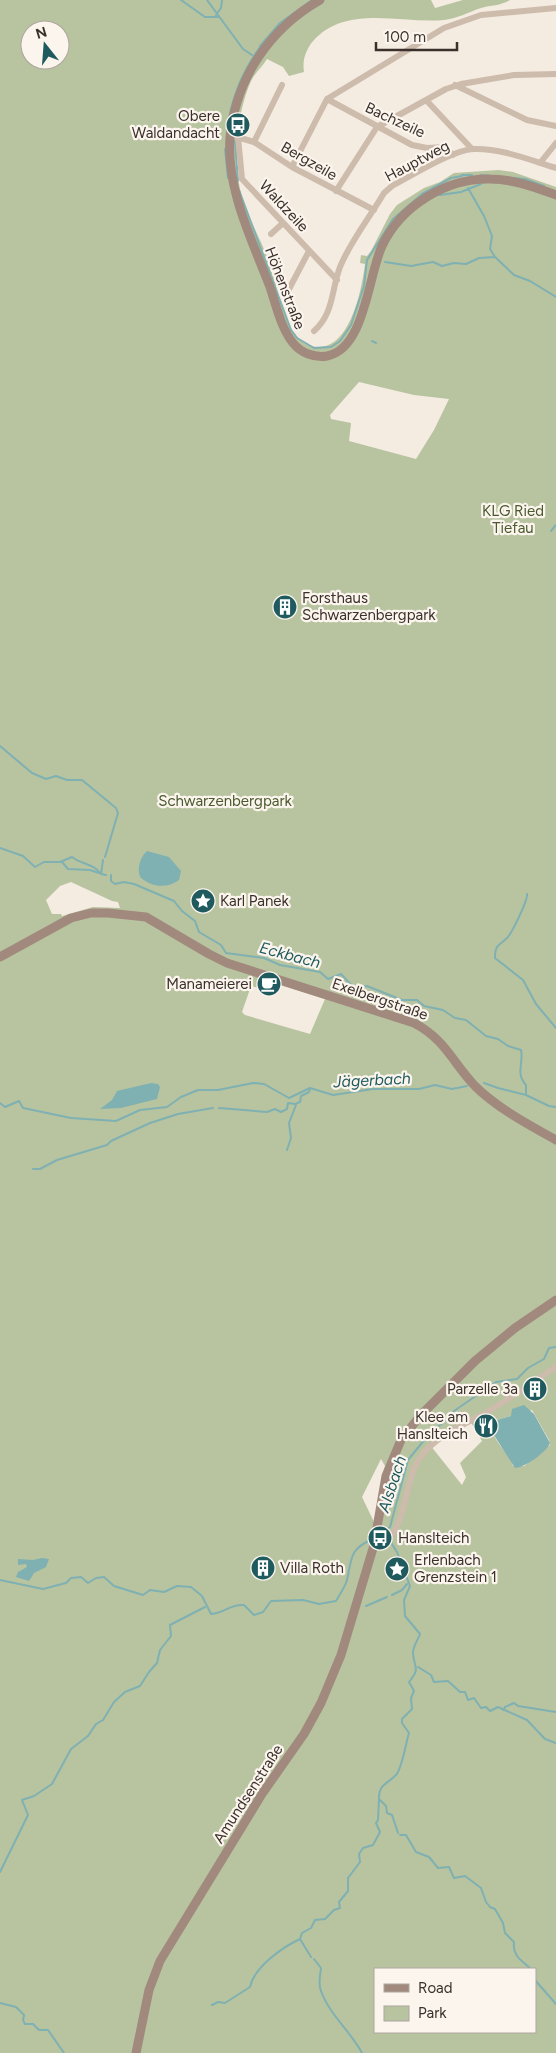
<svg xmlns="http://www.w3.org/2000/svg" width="556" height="2053" font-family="Figtree,sans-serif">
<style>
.green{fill:#b8c4a0;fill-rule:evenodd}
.water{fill:#7fb0b2}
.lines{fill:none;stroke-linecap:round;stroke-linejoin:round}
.stream{stroke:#7fb0b2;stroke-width:2}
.street{stroke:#cdbbac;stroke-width:6}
.secondary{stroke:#a18a7d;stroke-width:9}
.labels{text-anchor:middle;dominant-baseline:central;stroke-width:4.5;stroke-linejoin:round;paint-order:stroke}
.poi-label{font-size:15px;fill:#3b302b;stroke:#fbf5ee;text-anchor:start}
.street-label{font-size:15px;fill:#3b302b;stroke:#fbf5ee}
.park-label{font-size:15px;fill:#4a5a2e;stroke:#fbf5ee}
.water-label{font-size:16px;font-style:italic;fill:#1f5a5e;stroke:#fbf5ee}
</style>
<rect width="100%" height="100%" fill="#f4ebe1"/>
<!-- green -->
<path class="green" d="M0,0H431L435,8L463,0H510C500,6 491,5 481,8C469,12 456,19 444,20C402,24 347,4 314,40C306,49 302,60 304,72L289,76L283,67L267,59C262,67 255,73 251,81C237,113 233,155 240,189C246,217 264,243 272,271C279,294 284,328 304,343C310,347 319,348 326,346C352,338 362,288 365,264L360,263L361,255L367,256L371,251L390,214L397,205L424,188L440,182L454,173L498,170L513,172L556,187V2053H0ZM30,30H60V60H30ZM359,382L414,395L449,399L434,430L416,459L349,441L351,423L331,419L330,415ZM71,882L112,901L118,902L120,908L93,907L62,916L61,914H52L46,900L60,886ZM277,984L325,999L310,1034L245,1015L242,1012L251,986L274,992ZM532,1410L549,1440L550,1445L524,1466H513C509,1449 484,1438 497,1420ZM469,1419L482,1441L460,1463L466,1477L462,1485L430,1445ZM381,1459L385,1466L374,1522L362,1497ZM375,1969H535V2032H375Z"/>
<!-- water -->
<path class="water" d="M147,851L169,857L181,871L179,880C167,889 152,887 141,878C136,871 140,857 147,851Z
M151,1083L158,1084L160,1087L157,1099L121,1108L100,1109L112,1100L117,1091Z
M524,1405L534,1414L550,1443C547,1452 524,1468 515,1468L492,1432L497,1420L511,1416L512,1409Z
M42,1558L49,1559L46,1567L34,1573L29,1581L16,1577L18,1572L27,1567L26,1564L18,1565V1559L33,1560Z"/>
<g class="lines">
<!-- stream -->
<path class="stream" d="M181,0L205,17H218
M207,0L243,49L252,55
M216,15L221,8L222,0
M260,46L280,23L312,0
M227,130C231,99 242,72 260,47
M235,141L238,181
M225,149L228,178
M462,175H472
M481,175L525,179L544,186
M468,188L484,216L492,236L490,249L495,257L514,275L530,281L556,297
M239,190L291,330L297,338L314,348L331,347L340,341L351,325L364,286L367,260L393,219L422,194L451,178L462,176
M440,195L461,192L481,184
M385,262L411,266L433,262L442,266L454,263L466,264L479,258L495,257
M372,341L376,343
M551,531L556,525
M0,746L32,773L46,779L56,776L67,780H82L116,808L118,813L105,857
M0,848L23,856L35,867L44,862H60L72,857C82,865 93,863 101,874L106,875
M62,862L68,869L90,870L99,873
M101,874L103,860
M111,875V881L115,884L124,882L134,884L174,901L182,911L195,921L199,932L221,945L226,953L264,958L280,965L320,972L328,979L341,974L353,987L367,986L402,1000H417L424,1006L443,1010L455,1018L466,1020L486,1036L498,1039L508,1046L521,1050C524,1063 515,1073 526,1085V1095L549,1106L556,1107
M527,894C528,900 512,933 507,938C499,946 495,944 495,958L523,980L536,1004L556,1028
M484,1083L498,1088L526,1095
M0,1103L5,1107L19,1101L23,1108L71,1118L116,1121L140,1110L167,1107L181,1097L198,1090H218L253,1083L264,1084L289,1098L310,1088L333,1095L373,1089H419L435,1085L452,1089L467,1086
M219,1108L267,1112L275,1109L281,1112L287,1109L288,1103L295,1104L300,1102L301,1096L309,1092L310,1088
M287,1150L291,1138L289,1123L296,1105
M33,1169H40L57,1160L107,1145L111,1141L150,1123L178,1114L213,1108
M385,1533L397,1552L410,1586L404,1600L405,1616L420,1634C418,1640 413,1646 413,1653C414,1669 421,1667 409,1682L414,1691L411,1698L412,1709L402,1719V1723L409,1733C406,1742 402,1769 396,1775C387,1784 378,1785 379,1799L386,1806L387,1813L392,1815L398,1833
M379,1536L390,1527L408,1460L430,1433L449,1418L454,1411L496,1382L517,1379L528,1368L544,1359L549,1348L556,1347
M0,1580L43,1589L66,1583L71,1578L81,1577L88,1583L96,1578L104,1577L114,1586L143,1595L150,1590L164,1592L177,1586L191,1587L202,1596L211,1614C226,1613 229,1604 244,1605L254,1615L263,1612L271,1601L303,1600L319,1604L336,1601C340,1594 345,1587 347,1580C352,1558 349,1550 372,1539
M392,1595L402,1590L407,1584
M366,1606L387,1597
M418,1667L431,1675L434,1682L448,1681L460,1692H465L468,1700L474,1698L481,1708L486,1707L490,1711L498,1707L527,1720L545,1739L556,1743
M503,1710L505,1707L514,1703L518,1706L556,1712
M400,1835H406L416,1852L429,1857L438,1868L449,1867L454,1878L465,1876L481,1888L486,1902L490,1907L495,1909L503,1923L505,1933L514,1942C512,1957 523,1961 531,1969
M0,1872L28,1815L22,1800L34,1796L52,1784L71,1749L88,1736L96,1724L103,1720L114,1702L125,1692L140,1686L149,1672L157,1663L160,1650L171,1636L170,1625L205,1607
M300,1939L311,1957
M314,1959L321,1968C320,1975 318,1984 321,1991C329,2014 351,2032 362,2053
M535,1980L556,2004
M0,2003L16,2007L24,2015L23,2020L25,2024H33L39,2030H48L64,2053
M212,2005L218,2002L225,2003L250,1987C254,1967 283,1947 300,1939L302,1933L311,1928L315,1920L325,1919L334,1910L340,1908L339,1902L348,1891V1878L360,1862L359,1854L363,1848L373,1845L380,1832L376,1823L378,1820L379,1799"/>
<!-- street -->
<path class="street" d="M455,85L527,120L556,126
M327,99L412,145L427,148L445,147L453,155
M426,100L472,149
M237,137L254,142L292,167L374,210
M238,137L242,179L337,280
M254,142L282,85
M540,163L556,143
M292,167L327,99L444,28L481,15L556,8
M336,191L377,127L446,89L461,84L514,75L556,74
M271,234L283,223
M288,291L309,251
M314,331C334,313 331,291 340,267C350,242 370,217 384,193L392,186C411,176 453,150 473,149C501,148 530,160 556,168
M374,1545L383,1544C408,1527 403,1479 422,1455C439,1433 469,1423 492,1409C514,1396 535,1381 556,1367"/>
<!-- secondary -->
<path class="secondary" d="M320,0C269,29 236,79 230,137C226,189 252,240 270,287C276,305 281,328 293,343C301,353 314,358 327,356C365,349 368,276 382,246C401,206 446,178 490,179C513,179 534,187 556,195
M0,957L71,918L91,913H108L146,917L209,954L227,963L414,1023C445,1039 453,1063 475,1086C497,1108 529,1125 556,1140
M136,2053L149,1990L160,1961L262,1794L304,1734L321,1703L341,1655L374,1545L386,1476L401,1440L420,1416L475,1361L515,1328L556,1300"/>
</g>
<!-- icons -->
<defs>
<symbol id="bus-disc" viewBox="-11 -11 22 22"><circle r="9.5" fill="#1f5a5e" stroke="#fbf5ee"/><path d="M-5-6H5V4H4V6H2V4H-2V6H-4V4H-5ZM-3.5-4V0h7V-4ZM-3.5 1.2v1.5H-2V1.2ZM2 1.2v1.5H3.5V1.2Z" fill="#fff"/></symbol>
<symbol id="building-disc" viewBox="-11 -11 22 22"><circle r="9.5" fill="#1f5a5e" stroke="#fbf5ee"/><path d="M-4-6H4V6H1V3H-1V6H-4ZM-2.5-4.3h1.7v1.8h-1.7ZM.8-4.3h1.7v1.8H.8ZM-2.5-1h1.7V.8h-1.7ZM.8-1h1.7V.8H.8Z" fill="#fff"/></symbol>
<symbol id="sight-disc" viewBox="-11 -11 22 22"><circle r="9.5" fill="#1f5a5e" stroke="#fbf5ee"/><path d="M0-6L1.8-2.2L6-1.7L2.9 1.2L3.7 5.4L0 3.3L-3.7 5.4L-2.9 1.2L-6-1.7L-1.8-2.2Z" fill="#fff"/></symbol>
<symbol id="cafe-disc" viewBox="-11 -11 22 22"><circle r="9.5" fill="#1f5a5e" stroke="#fbf5ee"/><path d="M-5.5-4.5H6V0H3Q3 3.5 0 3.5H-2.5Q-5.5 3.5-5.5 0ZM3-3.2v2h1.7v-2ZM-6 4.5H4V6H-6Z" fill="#fff"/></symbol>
<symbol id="restaurant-disc" viewBox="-11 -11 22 22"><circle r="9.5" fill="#1f5a5e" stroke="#fbf5ee"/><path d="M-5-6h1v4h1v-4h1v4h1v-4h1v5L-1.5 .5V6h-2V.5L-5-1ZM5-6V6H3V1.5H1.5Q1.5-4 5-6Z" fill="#fff"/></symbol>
</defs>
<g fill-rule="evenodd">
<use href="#bus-disc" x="224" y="111" width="28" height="28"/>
<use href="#building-disc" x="271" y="593" width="28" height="28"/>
<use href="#sight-disc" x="189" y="887" width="28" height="28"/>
<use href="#cafe-disc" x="255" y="970" width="28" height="28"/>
<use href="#building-disc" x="521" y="1375" width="28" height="28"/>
<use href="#restaurant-disc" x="472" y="1412" width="28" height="28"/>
<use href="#bus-disc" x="366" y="1524" width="28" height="28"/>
<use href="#building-disc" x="249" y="1554" width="28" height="28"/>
<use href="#sight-disc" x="383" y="1555" width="28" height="28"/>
</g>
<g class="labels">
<!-- poi labels -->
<g class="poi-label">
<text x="220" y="116" text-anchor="end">Obere<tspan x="220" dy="17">Waldandacht</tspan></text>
<text x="302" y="598">Forsthaus<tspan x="302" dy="17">Schwarzenbergpark</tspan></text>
<text x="220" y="901">Karl Panek</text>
<text x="252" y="984" text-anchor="end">Manameierei</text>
<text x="518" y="1389" text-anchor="end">Parzelle 3a</text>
<text x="468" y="1417" text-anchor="end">Klee am<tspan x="468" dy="17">Hanslteich</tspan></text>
<text x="398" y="1538">Hanslteich</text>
<text x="414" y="1560">Erlenbach<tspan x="414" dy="17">Grenzstein 1</tspan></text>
<text x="280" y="1568">Villa Roth</text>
</g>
<!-- street labels -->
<g class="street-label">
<text transform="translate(395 120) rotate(25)">Bachzeile</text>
<text transform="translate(309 161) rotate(30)">Bergzeile</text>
<text transform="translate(417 161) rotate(-28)">Hauptweg</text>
<text transform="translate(284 206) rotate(47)">Waldzeile</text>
<text transform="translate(285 288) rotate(69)">Höhenstraße</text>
<text transform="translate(380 999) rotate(19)">Exelbergstraße</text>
<text transform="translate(248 1794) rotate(-57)">Amundsenstraße</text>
</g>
<!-- park labels -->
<g class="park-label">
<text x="513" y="511">KLG Ried<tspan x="513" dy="17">Tiefau</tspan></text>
<text x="225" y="801">Schwarzenbergpark</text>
</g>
<!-- water labels -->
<g class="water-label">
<text transform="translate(290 955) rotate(15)">Eckbach</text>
<text transform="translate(372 1080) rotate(-3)">Jägerbach</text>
<text transform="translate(392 1484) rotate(-72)">Alsbach</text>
</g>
</g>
<!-- legend -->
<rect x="374" y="1968" width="162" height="65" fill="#fbf5ee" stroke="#aea6a0"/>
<rect x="384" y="1984" width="25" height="8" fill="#a18a7d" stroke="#aea6a0"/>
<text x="418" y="1993" font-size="15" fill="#3b302b">Road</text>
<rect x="384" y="2006" width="25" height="15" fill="#b8c4a0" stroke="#aea6a0"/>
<text x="418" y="2018" font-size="15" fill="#3b302b">Park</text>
<!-- north arrow -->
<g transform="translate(45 45) rotate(343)"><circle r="24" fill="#fbf5ee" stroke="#aea6a0"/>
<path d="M0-4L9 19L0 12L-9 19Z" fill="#1f5a5e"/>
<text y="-8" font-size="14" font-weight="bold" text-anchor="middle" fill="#3b302b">N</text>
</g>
<!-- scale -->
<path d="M376 42v8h81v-8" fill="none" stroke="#3b302b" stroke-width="2.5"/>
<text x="384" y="42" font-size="15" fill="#3b302b" stroke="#fbf5ee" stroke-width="4" paint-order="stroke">100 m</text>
</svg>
